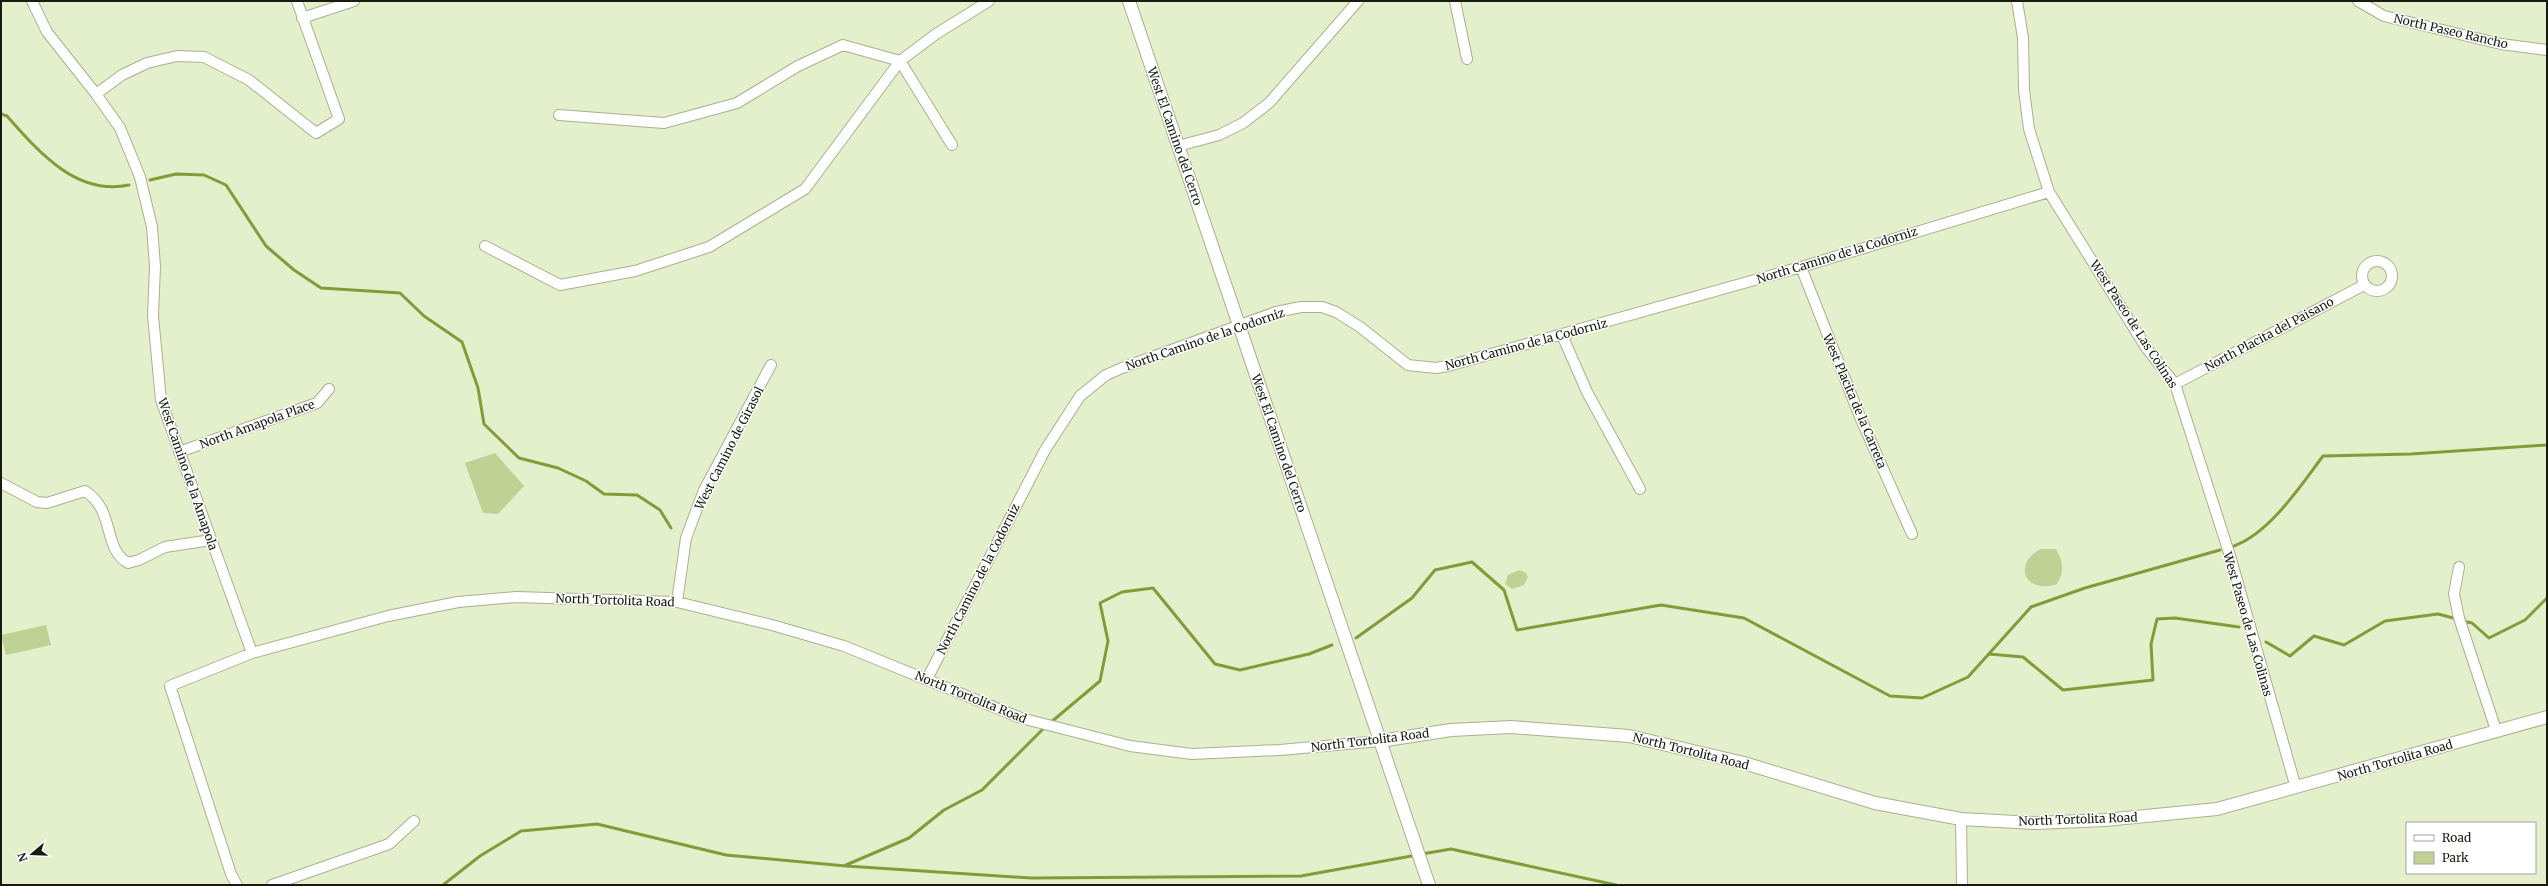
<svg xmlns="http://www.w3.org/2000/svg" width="2548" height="886" font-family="Merriweather,serif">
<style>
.green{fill:#bfd193}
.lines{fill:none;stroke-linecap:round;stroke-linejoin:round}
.stream{stroke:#849b39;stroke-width:3}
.minor-casing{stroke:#a7b18f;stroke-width:12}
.tertiary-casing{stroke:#a7b18f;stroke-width:14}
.minor{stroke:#fff;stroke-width:10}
.tertiary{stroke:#fff;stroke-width:12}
.labels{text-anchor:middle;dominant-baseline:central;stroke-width:3;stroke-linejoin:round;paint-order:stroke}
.street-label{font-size:12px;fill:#181c0f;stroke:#fff}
</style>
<rect width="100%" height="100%" fill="#e4f0cb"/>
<!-- green -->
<path class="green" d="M495,453L524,486L498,514L483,513L465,463Z
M2041,549H2056C2063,562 2065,570 2057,584C2023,595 2013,562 2041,549Z
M1519,570L1526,573L1528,577L1524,585L1512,589L1505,584L1508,575Z
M46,625L51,645L6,655L1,635Z"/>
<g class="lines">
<!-- stream -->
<path class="stream" d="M1,114L7,116C39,152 76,196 129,185
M150,180L176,174L204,175L226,185L266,246L294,270L321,288L400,293L424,316L462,342L478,388L484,424L519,458L558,468L586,481L604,494L637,495L660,510L671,528
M2234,546C2270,533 2301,485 2323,456L2411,454L2547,445
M2462,621L2472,623L2489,638L2525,620L2547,598
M1356,638L1412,598L1435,570L1472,562L1504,590L1517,630L1661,605L1744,618L1890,696L1922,698L1968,677L2031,607L2085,588L2220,550
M2266,642L2290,656L2314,636L2344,645L2385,621L2438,614L2457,619
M1989,654L2023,657L2063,690L2153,680L2151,644L2157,619L2175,618L2239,627
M1050,723L1100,681L1108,641L1100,603L1122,592L1153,588L1215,664L1240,670L1309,654L1332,645
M1422,854L1451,849L1616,885
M846,865L909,838L944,810L982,790L1046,726
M443,885L480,856L521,831L597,824L726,855L846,866L1031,878L1301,876L1417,855"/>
<defs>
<path id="minor" d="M32,1L47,32L96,94L120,128L140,177L152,227L155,266L153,316L161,400L252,653
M1455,1L1467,59
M2017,1L2023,38L2024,90L2029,129L2049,192L2147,349L2175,384L2231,559L2296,788
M2358,1L2384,16L2501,44L2547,50
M302,18L354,1
M96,94L122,75L147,63L177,56L204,57L249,80L316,133L339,119L297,1
M559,115L664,123L737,103L798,66L843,45L900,61L952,145
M1178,146L1219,135L1243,123L1269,103L1358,1
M485,246L560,285L635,271L709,247L805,189L900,61L936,34L989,1
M2362 276a15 15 0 1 1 30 0a15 15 0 1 1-30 0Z
M1801,267L1860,417L1912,534
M1562,335L1587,392L1640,489
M2175,384L2364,285
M179,452L317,403L329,389
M1,483L37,502L47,503L85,491C116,511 102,548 128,563L139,560L165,547L211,540
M2459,567L2454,594L2459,618L2496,730
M677,602L686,538L704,490L771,365
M927,679L1045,450L1080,396L1106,375L1122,368L1276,312L1301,307H1322L1336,312L1360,327L1408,365L1436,368L1448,366L1801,267L2049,192
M1961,819L1962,885
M237,885L231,874L170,686L252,653L388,616L458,602L516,597L677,602L772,625L844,646L1021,718L1130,746L1192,754L1280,750L1380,741
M272,885L389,844L414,821"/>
<path id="tertiary" d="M1129,1L1429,885
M1380,741L1451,730L1511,727L1629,736L1744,763L1875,803L1961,819L2036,823L2105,820L2217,809L2547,717"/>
</defs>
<!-- minor casing -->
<use href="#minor" class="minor-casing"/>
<!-- tertiary casing -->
<use href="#tertiary" class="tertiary-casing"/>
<!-- minor -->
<use href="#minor" class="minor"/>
<!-- tertiary -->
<use href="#tertiary" class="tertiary"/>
</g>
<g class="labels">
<!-- street labels -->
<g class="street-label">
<text transform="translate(2451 31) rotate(13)">North Paseo Rancho</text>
<text transform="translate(1175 136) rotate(71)">West El Camino del Cerro</text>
<text transform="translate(1837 255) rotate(-17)">North Camino de la Codorniz</text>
<text transform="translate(2134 324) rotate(57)">West Paseo de Las Colinas</text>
<text transform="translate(2269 334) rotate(-28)">North Placita del Paisano</text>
<text transform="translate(1205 339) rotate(-19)">North Camino de la Codorniz</text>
<text transform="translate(1526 344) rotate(-15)">North Camino de la Codorniz</text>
<text transform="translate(1855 401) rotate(67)">West Placita de la Carreta</text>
<text transform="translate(257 424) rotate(-20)">North Amapola Place</text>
<text transform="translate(1279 443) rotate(71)">West El Camino del Cerro</text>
<text transform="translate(729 448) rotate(-63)">West Camino de Girasol</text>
<text transform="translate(188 474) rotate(71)">West Camino de la Amapola</text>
<text transform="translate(978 579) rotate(-63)">North Camino de la Codorniz</text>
<text transform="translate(615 600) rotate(2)">North Tortolita Road</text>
<text transform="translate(2248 624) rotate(74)">West Paseo de Las Colinas</text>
<text transform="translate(971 697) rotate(22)">North Tortolita Road</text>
<text transform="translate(1370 740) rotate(-7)">North Tortolita Road</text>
<text transform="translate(1691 751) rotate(14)">North Tortolita Road</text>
<text transform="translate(2395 760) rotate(-16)">North Tortolita Road</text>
<text transform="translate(2078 819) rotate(-2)">North Tortolita Road</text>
</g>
</g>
<!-- border -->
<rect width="2548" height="886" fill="none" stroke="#181c0f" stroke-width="4"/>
<!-- legend -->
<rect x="2406" y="822" width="130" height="52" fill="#ffffff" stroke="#a3a49f"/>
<rect x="2414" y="835" width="20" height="6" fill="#ffffff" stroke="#a3a49f"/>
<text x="2442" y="842" font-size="12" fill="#181c0f">Road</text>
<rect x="2414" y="852" width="20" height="12" fill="#bfd193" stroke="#a3a49f"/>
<text x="2442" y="862" font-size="12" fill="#181c0f">Park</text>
<!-- north arrow -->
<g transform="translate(32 854) rotate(251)" stroke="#ffffff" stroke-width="3" paint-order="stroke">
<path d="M0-3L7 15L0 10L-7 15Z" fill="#181c0f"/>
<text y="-6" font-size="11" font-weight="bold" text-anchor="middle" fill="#181c0f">N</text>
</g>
</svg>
